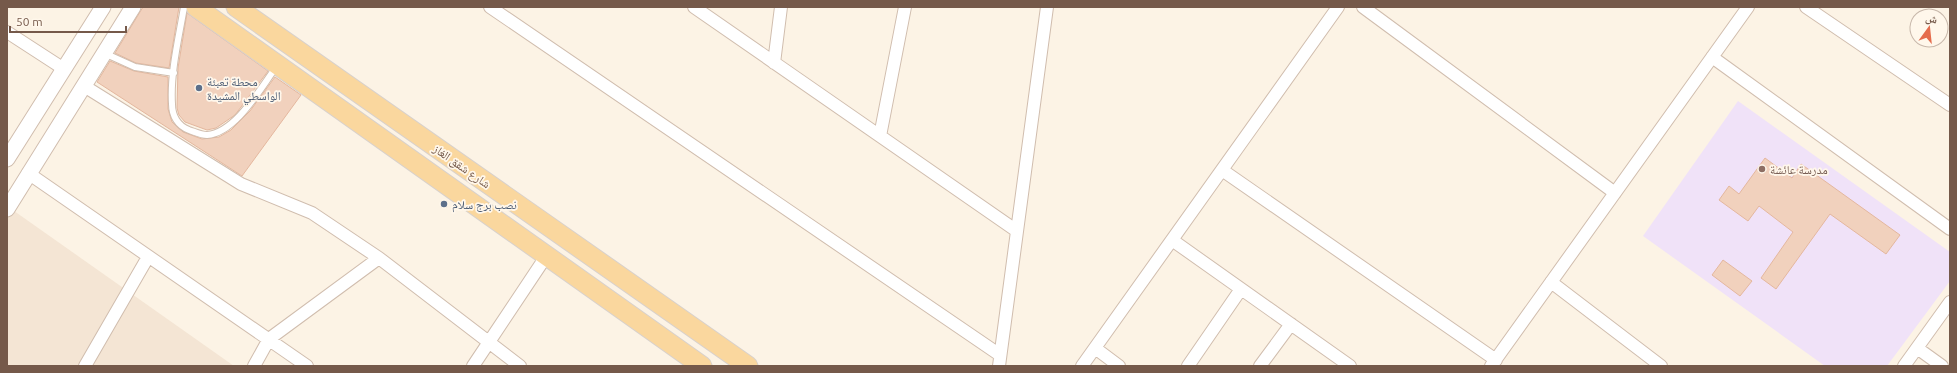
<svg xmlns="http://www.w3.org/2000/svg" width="1957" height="373" font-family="Ubuntu,'Noto Naskh Arabic',sans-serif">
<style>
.residential{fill:#f4e5d4}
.education{fill:#f0e2f8}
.building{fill:#f1d1bd;stroke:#e4b79e}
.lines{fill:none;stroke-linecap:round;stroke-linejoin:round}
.service-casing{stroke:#d0bdae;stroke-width:8}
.minor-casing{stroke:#d0bdae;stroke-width:14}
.tertiary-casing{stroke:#d0bdae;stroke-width:17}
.primary-casing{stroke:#d8d1cc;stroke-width:21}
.service{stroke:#fff;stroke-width:6}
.minor{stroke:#fff;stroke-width:12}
.tertiary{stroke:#fff;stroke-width:15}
.primary{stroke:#fad79e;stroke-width:19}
.service-dot{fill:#5c6f8a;stroke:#fff7eb;stroke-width:1.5}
.education-dot{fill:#8d6e63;stroke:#fff7eb;stroke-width:1.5}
.labels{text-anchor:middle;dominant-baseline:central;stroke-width:3.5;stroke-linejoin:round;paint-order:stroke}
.service-label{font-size:12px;fill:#4e5e75;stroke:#fff7eb;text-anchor:start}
.street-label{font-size:12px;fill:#75594a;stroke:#fff7eb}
.education-label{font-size:12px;fill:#785e54;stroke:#fff7eb;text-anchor:start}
</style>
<rect width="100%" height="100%" fill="#fcf3e5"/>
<!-- residential -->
<path class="residential" d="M7,206L234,366H7Z"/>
<!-- education -->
<path class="education" d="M1738,101L1950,252V281L1887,366H1825L1643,236Z"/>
<!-- building -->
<path class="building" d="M143,7H179L169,68L136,63L115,53Z
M187,13L268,71L235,115L216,128L207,130L185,122L179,115L177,108L178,68Z
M110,61L134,71L168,77V109L172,122L183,132L202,139L219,137L231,130L250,111L275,77L301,95L242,176L97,82Z
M1765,158L1792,178L1801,164L1900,235L1886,254L1830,214L1776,289L1761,278L1793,232L1759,206L1748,221L1719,200L1729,186L1739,194Z
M1723,260L1752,281L1740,296L1712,275Z"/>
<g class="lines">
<defs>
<path id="service" d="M184,7C179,37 170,73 172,104C172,116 178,126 189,130C195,132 201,135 207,135C236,133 261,87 277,66
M104,53L135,67L174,73"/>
<path id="minor" d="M490,7L1000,355
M694,7L1017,231
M1363,7L1615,193
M1806,7L1950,105
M7,32L64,69
M1712,57L1950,229
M774,63L781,7
M84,86L241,184L312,213L379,258
M880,136L905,7
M1222,170L1496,360
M28,173L307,366
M1172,240L1350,366
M1551,282L1661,366
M1095,348L1119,366
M1917,348L1942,366
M85,366L148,257
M254,366L269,339L379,258L520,366
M473,366L547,255
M999,366L1047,7
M1082,366L1338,7
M1188,366L1241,289
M1260,366L1291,324
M1491,366L1748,7
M1904,366L1950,302"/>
<path id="tertiary" d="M7,159L103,7
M7,209L133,7"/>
<path id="primary" d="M196,7L702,366
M236,7L748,366"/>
</defs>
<!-- service casing -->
<use href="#service" class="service-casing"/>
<!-- minor casing -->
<use href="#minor" class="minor-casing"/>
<!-- tertiary casing -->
<use href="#tertiary" class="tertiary-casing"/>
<!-- primary casing -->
<use href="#primary" class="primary-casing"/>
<!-- service -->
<use href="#service" class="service"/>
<!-- minor -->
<use href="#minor" class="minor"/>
<!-- tertiary -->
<use href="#tertiary" class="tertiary"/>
<!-- primary -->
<use href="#primary" class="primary"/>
</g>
<!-- markers -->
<g class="service-dot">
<circle cx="199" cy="88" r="4"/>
<circle cx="444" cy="204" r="4"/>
</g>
<circle class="education-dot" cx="1762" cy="169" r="4"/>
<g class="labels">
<!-- service labels -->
<g class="service-label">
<text x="207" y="81">محطة تعبئة<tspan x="207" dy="14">الواسطي المشيدة</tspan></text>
<text x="452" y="204">نصب برج سلام</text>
</g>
<!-- street labels -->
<g class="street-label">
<text transform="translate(462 166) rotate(35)">شارع شقق الغاز</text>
</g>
<!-- education labels -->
<g class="education-label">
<text x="1770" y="169">مدرسة عائشة</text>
</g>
</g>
<!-- border -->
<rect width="1957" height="373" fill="none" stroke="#75594a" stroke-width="16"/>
<!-- north arrow -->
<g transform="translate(1929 28) rotate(15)"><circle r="19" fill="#fff7eb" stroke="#c8b8ab"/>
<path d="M0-3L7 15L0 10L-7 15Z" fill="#e56c4c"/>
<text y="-6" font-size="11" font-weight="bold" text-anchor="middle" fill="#75594a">ش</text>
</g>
<!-- scale -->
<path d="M10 26v6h116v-6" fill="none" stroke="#75594a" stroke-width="2"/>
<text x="16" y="26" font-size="12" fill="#75594a" stroke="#fff7eb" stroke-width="3" paint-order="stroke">50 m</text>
</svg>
